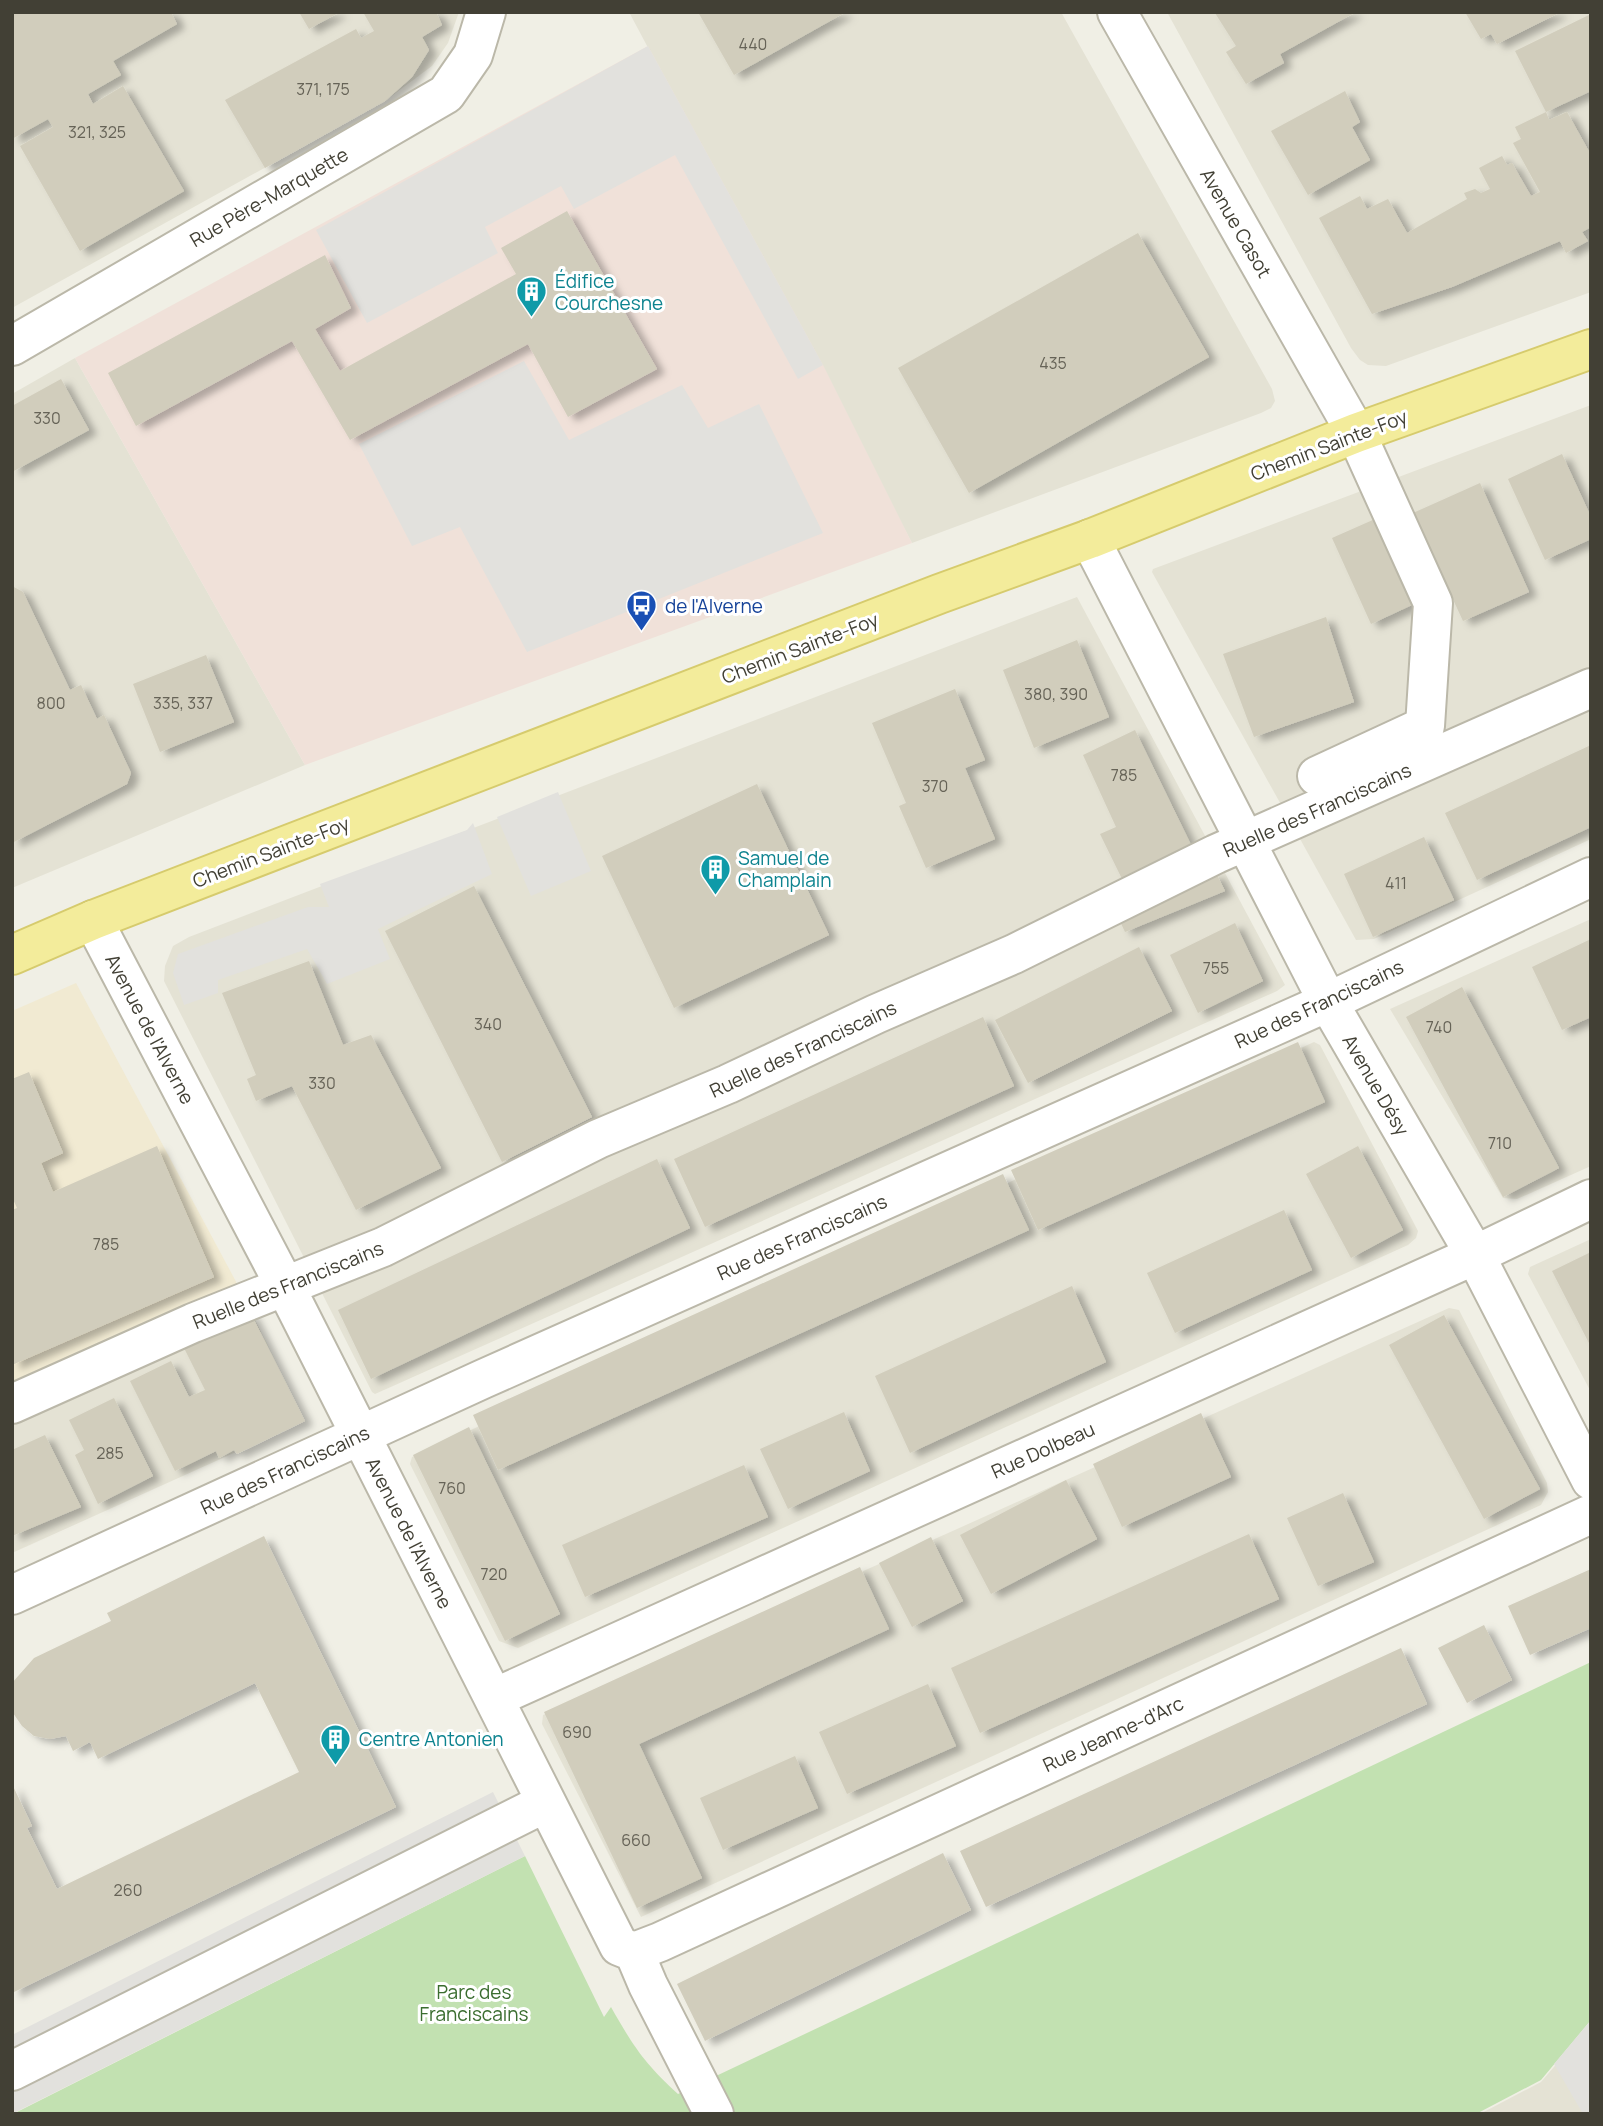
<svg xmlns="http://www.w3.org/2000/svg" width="1603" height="2126" font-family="Manrope,sans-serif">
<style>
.residential{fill:#e4e2d4}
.commercial{fill:#f1ead2}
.medical{fill:#f0e1d9}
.green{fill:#c2e1b1}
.parking{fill:#e2e1dd}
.building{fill:#d1cdbc;filter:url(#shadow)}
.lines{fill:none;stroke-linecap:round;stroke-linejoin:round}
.minor-casing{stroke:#bbb8a9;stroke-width:42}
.major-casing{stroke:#d6cb6d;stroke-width:42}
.minor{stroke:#fff;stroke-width:38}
.major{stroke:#f3ec9b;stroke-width:38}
.labels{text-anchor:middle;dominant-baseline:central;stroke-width:6;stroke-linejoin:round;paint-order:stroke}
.number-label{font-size:16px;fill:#666357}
.street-label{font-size:19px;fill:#424035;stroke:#fff}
.culture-label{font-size:19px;fill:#0d838f;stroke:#fff;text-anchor:start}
.transit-label{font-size:19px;fill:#164399;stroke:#fff;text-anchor:start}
.park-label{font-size:19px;fill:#3a6d2f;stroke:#fff}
</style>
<defs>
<filter id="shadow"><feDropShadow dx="8" dy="4.5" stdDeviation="3.5" flood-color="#0004"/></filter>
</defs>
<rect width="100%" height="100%" fill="#f0efe5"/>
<!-- residential -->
<path class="residential" d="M12,12H459L448,43L432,66L385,101L12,308Z
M629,12H1061L1272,389L1275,401L1271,408L1261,413L912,543Z
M1167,12H1591V292L1386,366L1368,365L1360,360L1351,348Z
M75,358L305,765L12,888V394Z
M1591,405V839L1374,939L1356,940L1152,572L1153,569Z
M1077,597L1285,985L1277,991L375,1394L372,1392L164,981L165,966L173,946L189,937Z
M1591,919V1166L1517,1199L1503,1198L1390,1009Z
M1314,1042L1320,1045L1418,1231L1416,1238L1408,1245L518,1648L499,1641L410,1464L412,1457Z
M1591,1239V1392L1528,1274L1530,1267Z
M241,1291L305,1421L12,1553V1401Z
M1449,1308L1459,1310L1547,1483L1548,1492L1541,1505L641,1917L542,1724L543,1715Z
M1591,2024V2114H1480L1541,2082Z"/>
<!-- commercial -->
<path class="commercial" d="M76,983L241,1291L12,1401V1011Z"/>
<!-- medical -->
<path class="medical" d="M648,46L823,365L912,543L305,765L75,358Z"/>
<!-- green -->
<path class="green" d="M1591,1662V2020L1541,2080L1476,2114H13L525,1856L604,2017L611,2007C633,2046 645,2064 678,2094Z"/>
<!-- parking -->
<path class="parking" d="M648,46L823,365L798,379L675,155L574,209L561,186L485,227L498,253L367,323L316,230Z
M524,361L569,440L682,385L708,428L759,404L823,533L527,652L460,527L412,546L359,444Z
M558,792L591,871L531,896L497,817Z
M473,823L492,874L378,929L390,959L327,984L307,949L218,980V993L184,1005L173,973L178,954L308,907H329L320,884L467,830Z
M493,1792L525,1856L12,2114V2035Z
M1591,2020V2111L1583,2114L1554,2064Z"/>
<!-- building -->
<path class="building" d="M12,12H171L177,24L113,61L121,75L88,94L93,104L123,86L184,191L80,251L20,146L53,127L48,119L12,139Z
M299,12H340L309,29Z
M363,12H436L442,25L422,37L429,50L412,77L385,101L265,168L225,100L356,29L361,38L374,31Z
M698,12H846L734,75Z
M1217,12H1356L1280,54L1284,63L1246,84L1226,52L1236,46L1215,13Z
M1465,12H1561L1497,44L1491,34L1481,39Z
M1591,14V91L1546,112L1515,51Z
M1345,91L1360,122L1352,127L1370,160L1308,195L1271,131Z
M1546,112L1549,120L1567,112L1591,155V227L1582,232L1588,241L1566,253L1560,241L1452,287L1372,314L1319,218L1360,196L1367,209L1388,199L1407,233L1467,199L1464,193L1475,189L1481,193L1490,189L1479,168L1502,156L1507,165L1512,163L1531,196L1540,192L1513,143L1521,139L1515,127Z
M567,211L657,369L568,417L528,344L350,440L292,341L136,426L108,373L325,255L351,308L315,329L340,371L516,274L501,248Z
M1138,233L1209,357L969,493L898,368Z
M61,379L89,430L12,472V406Z
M1562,454L1591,517V539L1545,560L1508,479Z
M1480,483L1529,592L1463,621L1413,513Z
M1375,519L1414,604L1371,624L1332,538Z
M12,586L23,592L70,690L81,685L97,719L104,715L131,773L127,784L12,843Z
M1326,617L1354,702L1254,737L1223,654Z
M1077,640L1109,717L1034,748L1003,670Z
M206,655L234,722L160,752L133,684Z
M955,689L985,760L965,768L995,839L926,868L899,806L906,803L872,723Z
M1135,730L1194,851L1125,885L1100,834L1116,827L1083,755Z
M1591,745V827L1477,880L1445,813Z
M757,784L829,935L674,1008L602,856Z
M1424,837L1454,900L1373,937L1344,874Z
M1216,873L1225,891L1125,932L1118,917Z
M474,886L592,1117L502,1162L385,931Z
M1235,923L1263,981L1198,1013L1170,955Z
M1591,939V1017L1562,1030L1532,967Z
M1139,947L1172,1011L1028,1083L995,1020Z
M309,961L343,1045L371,1035L441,1168L356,1210L292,1086L256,1101L247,1079L256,1075L222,993Z
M1462,987L1559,1168L1503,1197L1406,1017Z
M983,1017L1014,1086L705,1227L674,1159Z
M1298,1042L1325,1102L1038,1230L1011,1170Z
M29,1072L63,1153L41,1163L53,1192L157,1146L214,1277L12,1365V1210L17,1208L12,1197V1079Z
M1358,1146L1403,1230L1351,1258L1306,1174Z
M657,1159L690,1228L371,1379L338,1310Z
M1003,1174L1029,1230L498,1470L473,1415Z
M1284,1210L1312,1270L1175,1333L1147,1273Z
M1591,1252V1347L1552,1271Z
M1072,1286L1106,1362L910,1453L875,1376Z
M250,1312L305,1421L237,1454L234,1450L219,1458L216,1451L175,1471L130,1381L171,1361L189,1397L205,1390L183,1346Z
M1444,1315L1540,1489L1484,1519L1389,1345Z
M114,1398L153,1476L98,1504L75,1455L84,1450L69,1420Z
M844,1412L870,1471L788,1509L760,1449Z
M1201,1413L1231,1477L1122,1527L1093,1464Z
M469,1427L560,1614L505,1641L413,1455Z
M45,1435L81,1507L12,1536V1450Z
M744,1465L768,1517L585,1597L562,1545Z
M1066,1480L1097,1539L991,1594L960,1535Z
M1343,1493L1374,1562L1318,1586L1287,1518Z
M1249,1534L1279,1599L980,1733L951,1668Z
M264,1536L396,1807L12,1993V1784L32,1826L27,1828L57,1889L299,1772L255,1683L98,1759L90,1742L73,1751L66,1736L50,1739L34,1736L22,1726L13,1713L12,1683L34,1658L111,1621L107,1613Z
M931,1537L963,1601L912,1627L879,1563Z
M860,1567L889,1629L639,1744L702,1878L637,1908L544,1712Z
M1591,1569V1628L1530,1655L1508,1606Z
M1484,1625L1512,1680L1467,1703L1438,1648Z
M1401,1648L1427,1704L986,1907L960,1851Z
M928,1684L956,1746L847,1794L819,1732Z
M795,1756L818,1808L723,1850L700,1798Z
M943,1853L971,1910L705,2041L677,1984Z"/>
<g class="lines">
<defs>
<path id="minor" d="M1117,12L1356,433L1433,603L1425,726L1317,776
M12,346L446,94L473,55L486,12
M1090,539L1328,1002L1475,1255L1591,1480
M93,920L285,1286L619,1946L634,1952
M12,1404L193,1323L383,1247L598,1139L728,1084L876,1014L1014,954L1216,854L1591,688
M12,1595L483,1379L1328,1002L1591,877
M494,1698L1475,1255L1591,1199
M634,1952L660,1942L1591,1514
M634,1952L648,1985L714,2114
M12,2071L545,1803"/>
<path id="major" d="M12,955L93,920L939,594L1090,539L1356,433L1591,349"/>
</defs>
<!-- minor casing -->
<use href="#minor" class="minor-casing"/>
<!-- major casing -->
<use href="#major" class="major-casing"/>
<!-- minor -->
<use href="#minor" class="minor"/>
<!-- major -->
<use href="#major" class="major"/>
</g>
<!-- icons -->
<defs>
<symbol id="building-pin" viewBox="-11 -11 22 30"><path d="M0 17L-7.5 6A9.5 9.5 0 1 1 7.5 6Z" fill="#0f9aa8" stroke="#fff"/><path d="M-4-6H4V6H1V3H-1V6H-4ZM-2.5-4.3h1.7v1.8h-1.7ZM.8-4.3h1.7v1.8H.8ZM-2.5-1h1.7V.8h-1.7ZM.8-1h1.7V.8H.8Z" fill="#fff"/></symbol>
<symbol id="bus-pin" viewBox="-11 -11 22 30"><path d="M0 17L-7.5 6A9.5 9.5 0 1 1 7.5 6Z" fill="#1a4fb4" stroke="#fff"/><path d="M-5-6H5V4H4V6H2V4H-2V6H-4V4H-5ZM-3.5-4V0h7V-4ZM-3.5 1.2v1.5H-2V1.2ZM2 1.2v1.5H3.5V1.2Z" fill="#fff"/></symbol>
</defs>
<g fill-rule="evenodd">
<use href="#building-pin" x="514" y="274" width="35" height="47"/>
<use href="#bus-pin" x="624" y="588" width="35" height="47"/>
<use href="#building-pin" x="698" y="852" width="35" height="47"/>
<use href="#building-pin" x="318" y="1722" width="35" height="47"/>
</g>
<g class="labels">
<!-- number labels -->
<g class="number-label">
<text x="753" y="44">440</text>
<text x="323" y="89">371, 175</text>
<text x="97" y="132">321, 325</text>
<text x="1053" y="363">435</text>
<text x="47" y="418">330</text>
<text x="1056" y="694">380, 390</text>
<text x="51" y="703">800</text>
<text x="183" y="703">335, 337</text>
<text x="1124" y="775">785</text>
<text x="935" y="786">370</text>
<text x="1396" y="883">411</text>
<text x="1216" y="968">755</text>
<text x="488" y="1024">340</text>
<text x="1439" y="1027">740</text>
<text x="322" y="1083">330</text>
<text x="1500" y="1143">710</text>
<text x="106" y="1244">785</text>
<text x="110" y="1453">285</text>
<text x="452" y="1488">760</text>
<text x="494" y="1574">720</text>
<text x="577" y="1732">690</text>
<text x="636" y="1840">660</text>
<text x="128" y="1890">260</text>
</g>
<!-- street labels -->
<g class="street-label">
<text transform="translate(269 197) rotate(-30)">Rue Père-Marquette</text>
<text transform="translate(1236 223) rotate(60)">Avenue Casot</text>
<text transform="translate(1329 445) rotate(-21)">Chemin Sainte-Foy</text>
<text transform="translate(800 648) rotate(-21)">Chemin Sainte-Foy</text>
<text transform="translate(1317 810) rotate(-24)">Ruelle des Franciscains</text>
<text transform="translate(271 852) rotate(-21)">Chemin Sainte-Foy</text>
<text transform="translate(1319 1004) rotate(-25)">Rue des Franciscains</text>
<text transform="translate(150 1029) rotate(62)">Avenue de l'Alverne</text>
<text transform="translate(803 1049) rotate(-25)">Ruelle des Franciscains</text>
<text transform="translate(1376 1085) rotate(60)">Avenue Désy</text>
<text transform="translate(802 1237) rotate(-24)">Rue des Franciscains</text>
<text transform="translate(288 1285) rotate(-22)">Ruelle des Franciscains</text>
<text transform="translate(1043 1450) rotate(-24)">Rue Dolbeau</text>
<text transform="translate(285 1470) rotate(-25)">Rue des Franciscains</text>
<text transform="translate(409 1533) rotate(63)">Avenue de l'Alverne</text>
<text transform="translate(1113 1734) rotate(-25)">Rue Jeanne-d'Arc</text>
</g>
<!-- culture labels -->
<g class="culture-label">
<text x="555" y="281">Édifice<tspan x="555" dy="22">Courchesne</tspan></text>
<text x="738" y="858">Samuel de<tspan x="738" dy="22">Champlain</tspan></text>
<text x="359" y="1739">Centre Antonien</text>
</g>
<!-- transit labels -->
<g class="transit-label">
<text x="665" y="606">de l'Alverne</text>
</g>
<!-- park labels -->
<g class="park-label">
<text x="474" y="1992">Parc des<tspan x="474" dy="22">Franciscains</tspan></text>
</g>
</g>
<!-- border -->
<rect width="1603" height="2126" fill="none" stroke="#424035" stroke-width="28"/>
</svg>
